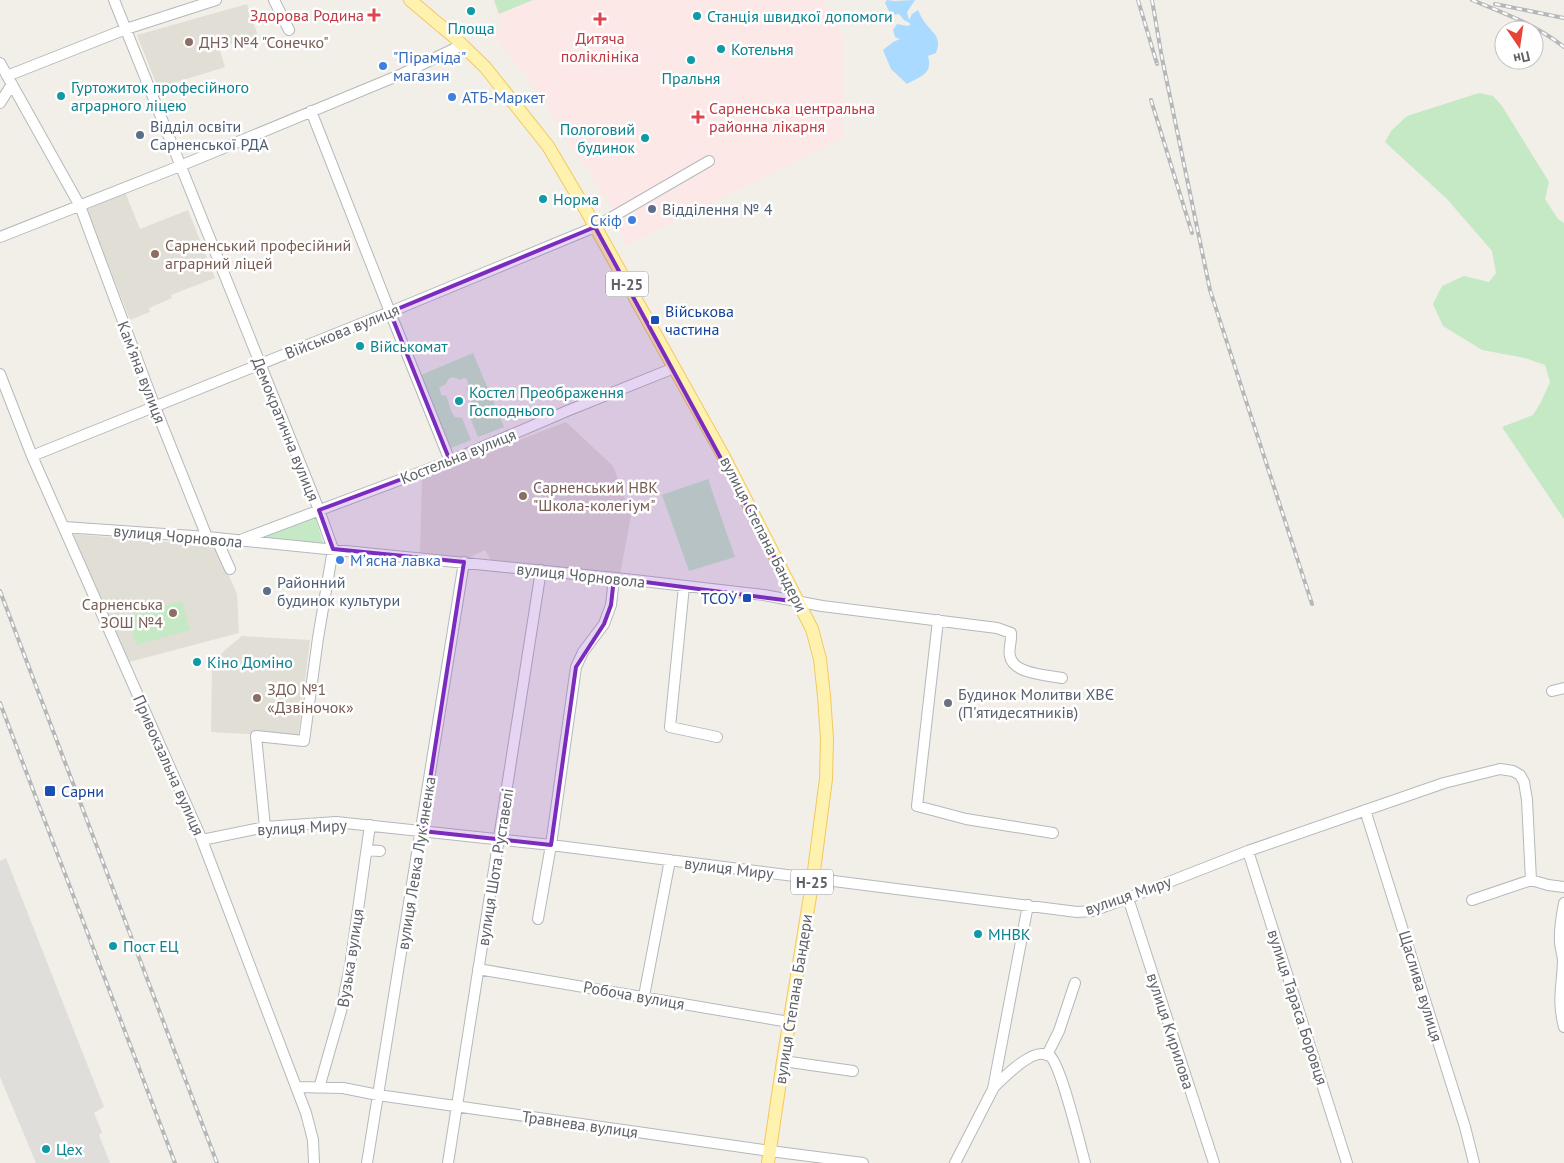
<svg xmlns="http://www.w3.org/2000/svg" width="1564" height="1163" font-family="'PT Sans',sans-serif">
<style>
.industrial{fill:#e0deda}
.education{fill:#e1ded6}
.medical{fill:#fce8e6}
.green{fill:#c5e8c5}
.water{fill:#aadaff}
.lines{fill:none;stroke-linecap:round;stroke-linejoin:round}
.minor-casing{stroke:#b5b8bc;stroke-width:12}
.major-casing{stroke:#f2c960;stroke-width:14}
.minor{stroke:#fff;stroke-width:10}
.major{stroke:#fff2af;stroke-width:12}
.rail-casing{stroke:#b6b7b8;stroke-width:4}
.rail{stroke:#fff;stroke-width:2;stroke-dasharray:5.5;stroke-linecap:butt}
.marked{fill:#7b2cbf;fill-opacity:0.2;stroke:#7b2cbf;stroke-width:4;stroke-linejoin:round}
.culture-dot{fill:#0f9aa8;stroke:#fff;stroke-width:2}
.health-dot{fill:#e0444e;stroke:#fff;stroke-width:2}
.education-dot{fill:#8d6e63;stroke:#fff;stroke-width:2}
.shop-dot{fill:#3f7fe0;stroke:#fff;stroke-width:2}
.service-dot{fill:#5c6f8a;stroke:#fff;stroke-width:2}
.transit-dot{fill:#1a4fb4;stroke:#fff;stroke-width:2}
.worship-dot{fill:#6b7280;stroke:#fff;stroke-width:2}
.labels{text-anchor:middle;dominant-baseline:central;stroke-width:5;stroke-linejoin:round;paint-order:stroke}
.shield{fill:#fff;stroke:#8f9295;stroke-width:1}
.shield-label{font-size:15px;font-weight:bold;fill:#5f6368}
.health-label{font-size:16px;fill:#be3a42;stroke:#fff;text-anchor:end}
.culture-label{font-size:16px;fill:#0d838f;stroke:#fff;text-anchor:start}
.education-label{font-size:16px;fill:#785e54;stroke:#fff;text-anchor:start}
.shop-label{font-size:16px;fill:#366cbe;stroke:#fff;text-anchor:start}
.service-label{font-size:16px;fill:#4e5e75;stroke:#fff;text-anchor:start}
.transit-label{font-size:16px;fill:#164399;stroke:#fff;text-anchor:start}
.street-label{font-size:16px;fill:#5f6368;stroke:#fff}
.worship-label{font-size:16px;fill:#5b616d;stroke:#fff;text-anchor:start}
</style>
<rect width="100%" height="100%" fill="#f1efe8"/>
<!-- industrial -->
<path class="industrial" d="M6,858L104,1107L94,1113L102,1132L99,1135L110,1163H36L0,1077V861Z"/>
<!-- education -->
<path class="education" d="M247,4L258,36L219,48L225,67L158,88L137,35Z
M125,192L140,229L188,210L215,278L171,295L172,298L149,308L150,312L130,320L86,208Z
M566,422L613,466L631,516L620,575L491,560L485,550L468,558L420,553L422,477Z
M73,534L216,546L237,594L239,633L129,662Z
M242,636L310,640L298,737L211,732L212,665L225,650Z"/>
<!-- medical -->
<path class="medical" d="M492,0H824L843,37V138L625,246L615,215L596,182L577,156L540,96L491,31L502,29Z"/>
<!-- green -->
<path class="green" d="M494,0H533L499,14Z
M1479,93L1493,96L1502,106L1549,182L1545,199L1558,219L1564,223V519L1502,427L1533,415L1541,402L1550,382L1545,365L1525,358L1482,350L1443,326L1433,304L1442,286L1464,276L1489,282L1496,273L1492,251L1447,199L1385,142L1391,131L1407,116Z
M473,353L504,427L478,437L469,415C475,407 469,397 466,388L469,387L467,379L464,378L459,380C453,375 448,377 446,384L439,388L442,396L446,395L452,413L455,417L462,418L471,440L451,448L421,375Z
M708,479L735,557L689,571L662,495Z
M315,516L324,546L251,539Z
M182,601L190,630L136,645L128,616Z"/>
<!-- water -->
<path class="water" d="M887,0L894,1L915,0L907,12L909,20L912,14L918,10C920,15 923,20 926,24C934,34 942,38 936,53L928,56C933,74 921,76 907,84L891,69L883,50L893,42L900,39L895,37L893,30L897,24L908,26L911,24L904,20L899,14L891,15L885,3Z"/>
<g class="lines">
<defs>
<path id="minor" d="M114,0L319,510L333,549L318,638L304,741L256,736L265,827
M274,0L289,30
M0,63L80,206L155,407L207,537
M7,76L126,29L216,0
M0,103L12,84
M311,111L390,312L450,461
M0,237L180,166L402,74L462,45
M0,374L32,456L202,840L306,1113L313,1140L314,1163
M32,456L390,312L595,227L709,161
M64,527L207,537L625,579L764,595L822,606L997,628L1011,633C1012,641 1008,649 1010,656C1013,674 1047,675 1062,678
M216,538L230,569
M243,539L450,461L567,411L674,368
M684,586L670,727L717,737
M938,620L917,806L966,819L1053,833
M1552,691L1564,688
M1365,810L1465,1127L1474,1163
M202,840L265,827L336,822L551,845L1077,912L1092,911L1128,898L1248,851L1444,783L1500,769L1513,771L1520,775L1524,782L1527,800L1531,880L1472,900
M367,850L380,851
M1248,851L1347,1163
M1531,880L1548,885L1564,887
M1128,898L1214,1163
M1564,903C1562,915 1559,928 1560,942C1560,948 1563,955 1563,961C1562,988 1557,1000 1564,1027
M538,919L551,845L576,667L583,652L604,624L611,605L614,578
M478,969L789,1022
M644,996L670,860
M1047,1055L1059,1031L1075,983
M783,1061L853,1071
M297,1087L343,1088L378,1095L770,1151L863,1163
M319,1088L341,1011L350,966L370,825
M993,1088C1003,1078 1029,1052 1043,1054C1044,1054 1050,1056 1050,1056C1061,1065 1080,1145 1085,1163
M367,1163L464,562
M448,1163L541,570
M955,1163L993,1089L1028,905"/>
<path id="major" d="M410,0L454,37L485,67L548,146L587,212L724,457L812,629L820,659L824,696L827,739L826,779L813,878L783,1061L768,1163"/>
</defs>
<!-- minor casing -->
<use href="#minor" class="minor-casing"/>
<!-- major casing -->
<use href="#major" class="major-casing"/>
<!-- minor -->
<use href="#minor" class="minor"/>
<!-- major -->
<use href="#major" class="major"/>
<defs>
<path id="rail" d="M1138,0L1157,64
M1152,0L1162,58L1210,290L1312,604
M1472,0C1504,13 1536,25 1564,47
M1495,4L1564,18
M1151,100L1192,233
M0,591L217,1163
M0,703L175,1163"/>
</defs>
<!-- rail casing -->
<use href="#rail" class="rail-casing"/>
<!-- rail -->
<use href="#rail" class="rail"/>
</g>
<!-- marked area -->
<path class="marked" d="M595,227L799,602L614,578L611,605L604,624L576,667L551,845L422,831L464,562L333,549L319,510L450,461L390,312Z"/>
<!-- markers -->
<g class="culture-dot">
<circle cx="471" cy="11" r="5"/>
<circle cx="697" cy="16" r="5"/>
<circle cx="721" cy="49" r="5"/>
<circle cx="691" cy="60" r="5"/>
<circle cx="61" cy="96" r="5"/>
<circle cx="645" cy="138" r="5"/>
<circle cx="543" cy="199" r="5"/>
<circle cx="360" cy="346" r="5"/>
<circle cx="459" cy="401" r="5"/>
<circle cx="197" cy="662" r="5"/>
<circle cx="978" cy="934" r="5"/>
<circle cx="113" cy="946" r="5"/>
<circle cx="46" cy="1149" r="5"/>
</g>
<g class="health-dot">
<path d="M371.5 7.5h5v5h5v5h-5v5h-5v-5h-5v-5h5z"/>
<path d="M597.5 11.5h5v5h5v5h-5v5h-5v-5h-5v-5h5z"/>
<path d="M695.5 109.5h5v5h5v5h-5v5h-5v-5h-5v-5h5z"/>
</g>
<g class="education-dot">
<circle cx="189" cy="42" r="5"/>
<circle cx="155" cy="254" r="5"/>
<circle cx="523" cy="496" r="5"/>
<circle cx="173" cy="613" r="5"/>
<circle cx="257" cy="698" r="5"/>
</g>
<g class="shop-dot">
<circle cx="383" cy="66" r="5"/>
<circle cx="452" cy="97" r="5"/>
<circle cx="632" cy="220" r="5"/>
<circle cx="340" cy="560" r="5"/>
</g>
<g class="service-dot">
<circle cx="140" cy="135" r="5"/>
<circle cx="652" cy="209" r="5"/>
<circle cx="267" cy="591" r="5"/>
</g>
<g class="transit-dot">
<rect x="650" y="315" width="10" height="10" rx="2.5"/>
<rect x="742" y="593" width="10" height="10" rx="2.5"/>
<rect x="44" y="785" width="12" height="12" rx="2.5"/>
</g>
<circle class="worship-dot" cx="948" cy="703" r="5"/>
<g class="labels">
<!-- shield labels -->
<g class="shield">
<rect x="606" y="271.5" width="42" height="25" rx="4"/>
<rect x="791" y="869.5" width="42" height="25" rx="4"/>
</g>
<g class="shield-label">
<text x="627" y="284">Н-25</text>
<text x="812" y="882">Н-25</text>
</g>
<!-- health labels -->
<g class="health-label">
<text x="364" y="15">Здорова Родина</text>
<text x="600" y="38" text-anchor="middle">Дитяча<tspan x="600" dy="18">поліклініка</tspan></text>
<text x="709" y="108" text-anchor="start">Сарненська центральна<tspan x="709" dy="18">районна лікарня</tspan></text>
</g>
<!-- culture labels -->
<g class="culture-label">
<text x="707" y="16">Станція швидкої допомоги</text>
<text x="471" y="28" text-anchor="middle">Площа</text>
<text x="731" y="49">Котельня</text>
<text x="691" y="78" text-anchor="middle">Пральня</text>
<text x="71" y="87">Гуртожиток професійного<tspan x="71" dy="18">аграрного ліцею</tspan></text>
<text x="635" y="129" text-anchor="end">Пологовий<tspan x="635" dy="18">будинок</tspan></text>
<text x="553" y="199">Норма</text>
<text x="370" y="346">Військомат</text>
<text x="469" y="392">Костел Преображення<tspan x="469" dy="18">Господнього</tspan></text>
<text x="207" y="662">Кіно Доміно</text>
<text x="988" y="934">МНВК</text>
<text x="123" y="946">Пост ЕЦ</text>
<text x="56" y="1149">Цех</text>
</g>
<!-- education labels -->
<g class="education-label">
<text x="199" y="42">ДНЗ №4 "Сонечко"</text>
<text x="165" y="245">Сарненський професійний<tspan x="165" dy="18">аграрний ліцей</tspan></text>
<text x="533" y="487">Сарненський НВК<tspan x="533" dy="18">"Школа-колегіум"</tspan></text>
<text x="163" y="604" text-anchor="end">Сарненська<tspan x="163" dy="18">ЗОШ №4</tspan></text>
<text x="267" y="689">ЗДО №1<tspan x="267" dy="18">«Дзвіночок»</tspan></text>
</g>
<!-- shop labels -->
<g class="shop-label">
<text x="393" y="57">"Піраміда"<tspan x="393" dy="18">магазин</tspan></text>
<text x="462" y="97">АТБ-Маркет</text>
<text x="622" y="220" text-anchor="end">Скіф</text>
<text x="350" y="560">Мʼясна лавка</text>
</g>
<!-- service labels -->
<g class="service-label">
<text x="150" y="126">Відділ освіти<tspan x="150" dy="18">Сарненської РДА</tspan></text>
<text x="662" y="209">Відділення № 4</text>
<text x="277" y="582">Районний<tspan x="277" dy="18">будинок культури</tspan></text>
</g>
<!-- transit labels -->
<g class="transit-label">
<text x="665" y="311">Військова<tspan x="665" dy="18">частина</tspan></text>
<text x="737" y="598" text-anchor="end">ТСОУ</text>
<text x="61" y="791">Сарни</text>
</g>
<!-- street labels -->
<g class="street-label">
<text transform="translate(342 331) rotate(-22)">Військова вулиця</text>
<text transform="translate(142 372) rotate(69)">Камʼяна вулиця</text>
<text transform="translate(286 429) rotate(68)">Демократична вулиця</text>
<text transform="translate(458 456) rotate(-22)">Костельна вулиця</text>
<text transform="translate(764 534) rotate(63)">вулиця Степана Бандери</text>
<text transform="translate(178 536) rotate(5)">вулиця Чорновола</text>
<text transform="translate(581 575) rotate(6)">вулиця Чорновола</text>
<text transform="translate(169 765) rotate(66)">Привокзальна вулиця</text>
<text transform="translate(302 827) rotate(-3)">вулиця Миру</text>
<text transform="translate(416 863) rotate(-81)">вулиця Левка Лукʼяненка</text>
<text transform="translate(495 867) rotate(-81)">вулиця Шота Руставелі</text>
<text transform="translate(729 868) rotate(7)">вулиця Миру</text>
<text transform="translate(1128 895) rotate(-19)">вулиця Миру</text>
<text transform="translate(350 958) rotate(-81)">Вузька вулиця</text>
<text transform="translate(1421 986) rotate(73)">Щаслива вулиця</text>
<text transform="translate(634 995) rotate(10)">Робоча вулиця</text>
<text transform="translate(793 999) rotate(-81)">вулиця Степана Бандери</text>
<text transform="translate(1298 1007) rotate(72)">вулиця Тараса Боровця</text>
<text transform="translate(1171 1031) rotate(72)">вулиця Кирилова</text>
<text transform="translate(580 1124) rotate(8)">Травнева вулиця</text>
</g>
<!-- worship labels -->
<g class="worship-label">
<text x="958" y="694">Будинок Молитви ХВЄ<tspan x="958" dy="18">(П'ятидесятників)</tspan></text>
</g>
</g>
<!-- north arrow -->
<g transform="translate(1519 45) rotate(167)"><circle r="24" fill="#ffffff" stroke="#bfc1c3"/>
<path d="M0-4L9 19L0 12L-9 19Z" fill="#ea4335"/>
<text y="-8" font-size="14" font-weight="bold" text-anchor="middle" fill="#5f6368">Пн</text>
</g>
</svg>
